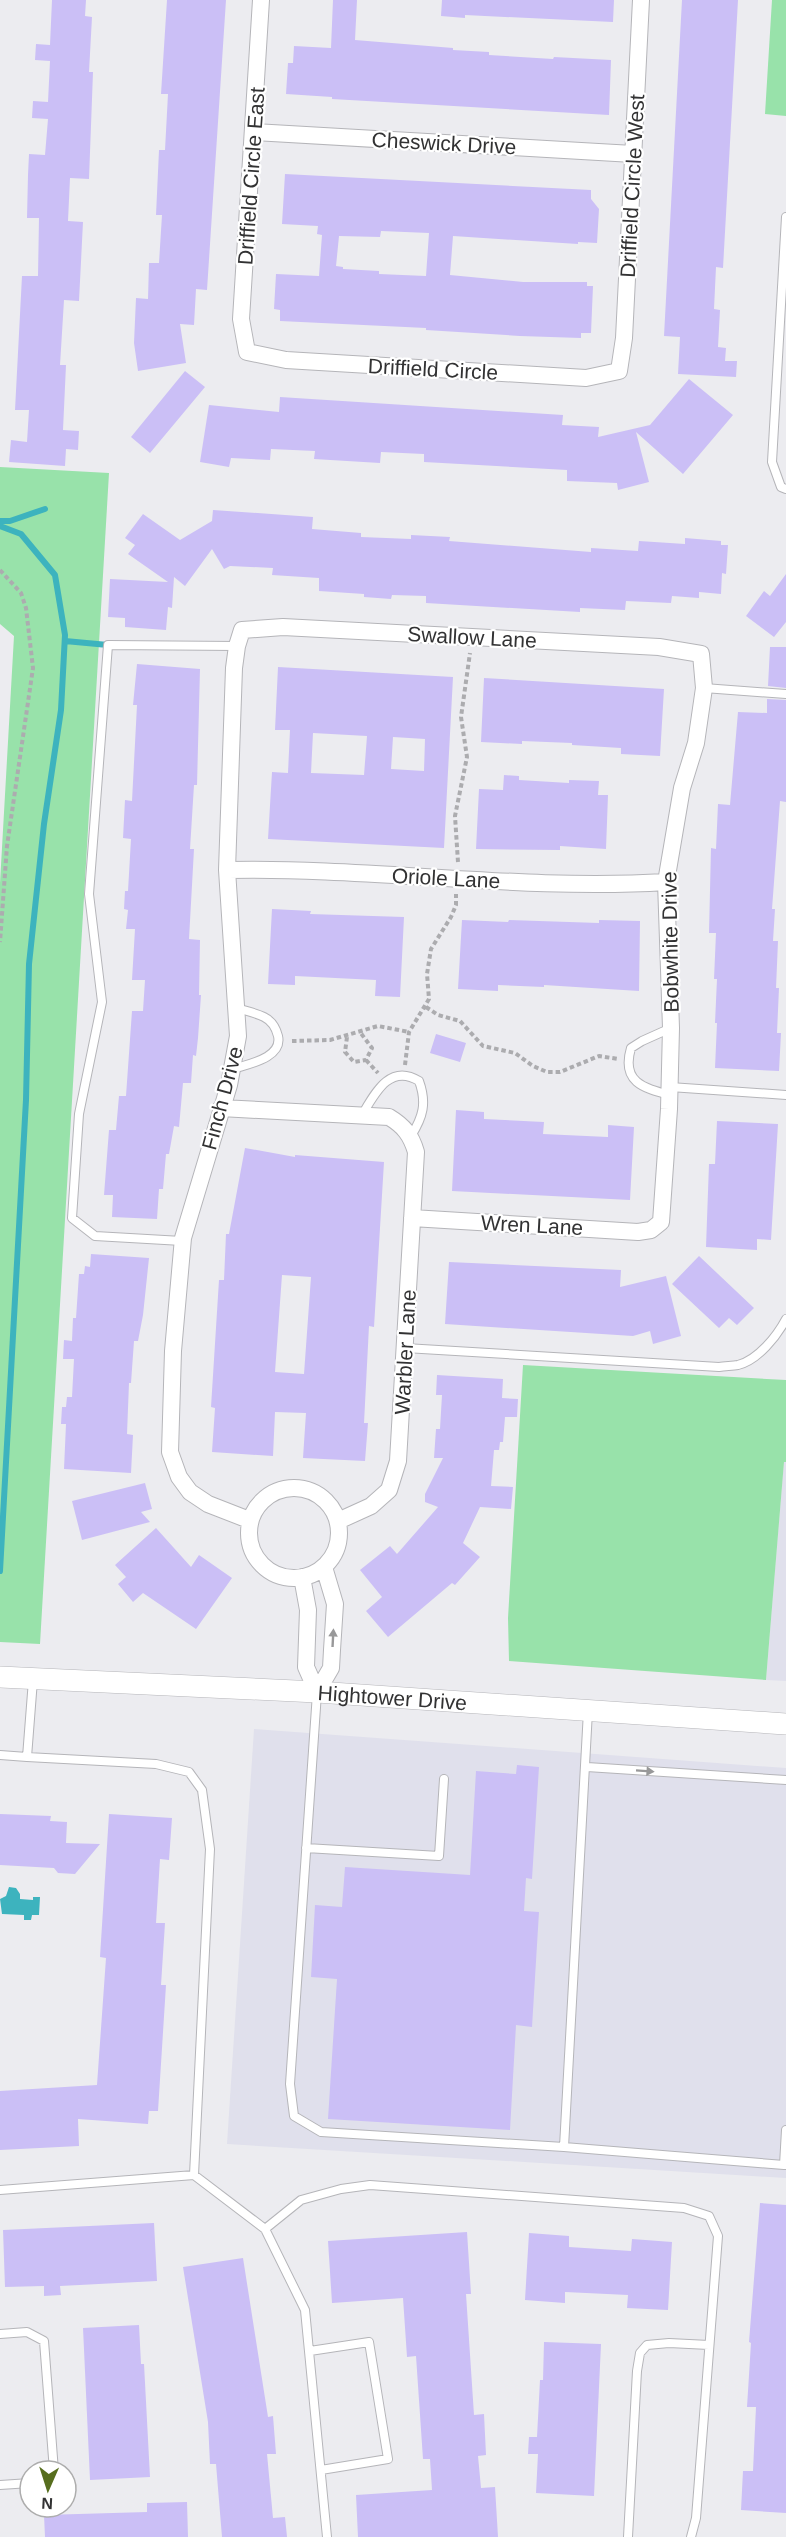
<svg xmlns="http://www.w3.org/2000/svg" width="786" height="2537" font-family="Arial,sans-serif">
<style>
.built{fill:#e0e0ec}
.green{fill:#98e2aa}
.water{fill:#3db3be}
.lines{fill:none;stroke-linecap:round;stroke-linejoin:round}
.stream{stroke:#3db3be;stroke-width:6}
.building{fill:#cbbff6;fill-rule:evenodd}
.service-casing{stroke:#b5b5b9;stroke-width:10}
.minor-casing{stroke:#b5b5b9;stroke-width:18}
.tertiary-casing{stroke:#b5b5b9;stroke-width:22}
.path{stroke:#acacaf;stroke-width:4;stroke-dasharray:4.5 3;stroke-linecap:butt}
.service{stroke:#fff;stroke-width:8}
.minor{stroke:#fff;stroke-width:16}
.tertiary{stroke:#fff;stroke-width:21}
.oneway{fill:#989899}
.labels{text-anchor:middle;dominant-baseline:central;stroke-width:4.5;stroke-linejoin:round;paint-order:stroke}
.street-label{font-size:21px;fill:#323233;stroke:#fff}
</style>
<rect width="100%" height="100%" fill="#ececf0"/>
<!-- built -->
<path class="built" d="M784,1461L786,1462V1681L766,1680Z
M254,1729L786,1768V2178L227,2144Z"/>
<!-- green -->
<path class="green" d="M772,0H786V116L765,114Z
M0,467L109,473L40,1644L0,1642V883L14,636L0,624Z
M523,1365L786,1380V1462H784L766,1680L509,1661L508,1618Z"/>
<!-- water -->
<path class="water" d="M9,1887L16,1888L20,1894V1899L33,1900V1897H40L39,1915H32L31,1920H24V1915L2,1914L0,1899L6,1896Z"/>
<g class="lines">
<!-- stream -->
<path class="stream" d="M0,521H10L45,509
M0,526L21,534L55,575L65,635L61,710L44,824L29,964L26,1100L0,1571
M65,641L108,645"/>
</g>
<!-- building -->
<path class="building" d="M52,0H86L85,16L92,17L89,72H93L89,179L70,178L68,221L83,222L79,301L64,300L60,365H66L63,430L79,431L78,450L66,449L65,466L9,462L11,440L27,442L29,410H15L22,276H38L39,218H27L28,175L29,154L45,155L48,119L32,118L33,101L48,102L50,61L35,60L36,44L50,45Z
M167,0H226L207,290L196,289L194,325L180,324L186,363L138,371L134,343L136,298L148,299L149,263H159L162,215H156L159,150H165L168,94H161Z
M333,0H357L355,40L453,48V50L489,52V55L553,59L554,57L611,60L609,115L332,99V97L286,94L288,63H293L294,46L331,48Z
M442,0H614L613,22L465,15V18L441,16Z
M682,0H738L723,268L716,267L714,309L720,310L718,347L726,348L725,361H737L736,377L678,374L680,337L664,336Z
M285,174L591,190V199L599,209L597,243L578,242V244L453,236L450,275L523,282H587V286H593L591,333H581V338L520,336L426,330V328L280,321V310L274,309L276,274L319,276L322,235L317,234L318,226L282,224ZM381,231L429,233L426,276L379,274V271L343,269V267L336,266L339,236L380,237Z
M185,371L205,387L150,453L131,437Z
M689,379L733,415L683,474L636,432L649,482L618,490L617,483L567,481V470L424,462V454L381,452L380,463L314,459L315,451L271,449L270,460L231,458L229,467L200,462L209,405L279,412L280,397L563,415L562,425L599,427L598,437L650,425Z
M213,510L313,517L312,529L361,533V537L411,539V535L450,537L449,541L591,552V548L638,551L639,541L685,544V538L721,541V545H728L726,574L722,573L721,594L699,592V598L672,596L671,603L626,601L625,610L580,608V612L426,603V596L392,595L391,599L364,597V594L319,591V578L272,575L273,568L230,566L224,569L212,549L185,586L174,577L172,608L168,607L166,630L125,627V618L108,617L110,579L168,582L128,554L135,545L125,538L143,514L180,540L212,521Z
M786,574V622L774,637L746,616L764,591L770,596Z
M770,647H786V688L768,686Z
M137,664L200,669L197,785H194L190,849H194L189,939L200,940L199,995H201L198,1038L196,1056L193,1055L191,1083H183L179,1127L174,1126L169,1154H166L163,1189H159L157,1219L112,1217L113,1195H104L109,1130H116L119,1096H126L132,1011H143L145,980H132L135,929H126L128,910L124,909L125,891H128L131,839L123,838L125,800L132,801L137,705H133Z
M278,667L453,677L444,848L268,839L272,772L288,773L290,730H275ZM313,733L367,736L364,775L311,773ZM393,737L425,739L424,771L391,769Z
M484,678L664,689L660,756L621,754V748L572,745V743L522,741V744L481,742Z
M767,699L786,700V802L780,801L772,909H775L773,941H778L776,988H779L777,1033H781L779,1071L715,1068L717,1023H715L717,979H714L716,933H709L711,848L716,849L718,804L730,805L738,712L767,713Z
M504,775L519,776V780L569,783V780L599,781L598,795H608L606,849L560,846V850L476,849L479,789L503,790Z
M272,909L311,911L310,914L404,917L400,997L375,996L376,980L295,976V985L268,984Z
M462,920L508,922L509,920L599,923V920L640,921L639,991L544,985V987L498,985V991L458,989Z
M436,1034L466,1043L460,1062L430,1053Z
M456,1110L484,1112V1119L544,1122L543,1134L608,1137V1125L634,1127L630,1200L452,1191Z
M717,1121L778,1124L771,1240L757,1239V1250L706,1247L709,1164H715Z
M245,1148L295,1157V1155L384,1162L374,1327L369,1326L364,1423H368L365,1461L303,1458L306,1413L275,1412L273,1456L212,1452L215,1408L211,1407L219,1280H224L226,1234H229ZM282,1275L311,1277L304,1374L275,1372Z
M91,1254L149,1258L143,1315L138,1341H134L131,1383H129L127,1434L133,1435L131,1473L64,1469L66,1424H61L62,1407H66L67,1397H72L74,1359H63L64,1340L72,1341L73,1318H76L79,1274H84L85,1266L90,1267Z
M699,1256L754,1308L737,1325L729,1318L719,1328L672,1284Z
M449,1262L621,1270L620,1287L666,1276L681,1336L653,1344L650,1331L633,1336L445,1324Z
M437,1375L503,1379L502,1398L518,1399L517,1417H505L503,1442H500L499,1450H494L491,1486L513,1487L511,1509L480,1507L463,1543L480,1557L455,1585L452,1583L388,1637L366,1611L382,1597L360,1570L390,1546L397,1554L438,1507L425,1502V1494L443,1458H434L436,1429H440L442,1395H436Z
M145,1483L152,1509L141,1512L150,1522L82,1540L72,1501Z
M156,1528L191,1567L199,1555L232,1578L196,1629L143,1593L133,1602L118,1584L126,1577L115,1565Z
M517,1765L539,1767L532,1879L526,1878L524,1911L539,1912L532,2027L516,2025L510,2130L328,2119L337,1979L311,1977L315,1905L342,1907L345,1867L470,1875L476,1771L516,1774Z
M0,1814L51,1816L50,1821L67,1822L66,1843L100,1844L75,1874L58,1873L54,1868L0,1865Z
M109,1814L172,1818L169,1860L160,1859L156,1923H165L161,1985H166L158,2111H149L148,2124L78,2119L79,2146L0,2150V2091L97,2085L106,1958L100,1957Z
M760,2203L786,2205V2513L741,2510L743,2471H753L756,2407H747L751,2343L749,2342Z
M154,2223L157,2281L60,2286L61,2295L44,2296V2286L5,2287L3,2230Z
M467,2232L471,2294H466L474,2415L484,2414L486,2455L478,2456L481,2488L495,2487L498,2537H358L356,2495L432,2490L430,2459H423L416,2356L407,2357L403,2298L332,2303L328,2241Z
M529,2233L569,2236V2247L631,2251L632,2239L672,2242L668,2310L627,2308L628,2295L565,2292V2303L525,2300Z
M243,2258L268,2417L273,2416L276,2454H267L273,2518L285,2517L287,2537H222L216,2464H210L208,2422L183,2267Z
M139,2325L141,2364H144L150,2477L90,2480L83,2328Z
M544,2342L601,2344L594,2496L536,2493L538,2454H528L529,2437H537L540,2380H543Z
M187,2502L188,2537H45L44,2515L147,2512V2503Z"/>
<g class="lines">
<defs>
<path id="service" d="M786,217L772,462L781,487L786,489
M704,688L786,694
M233,1069C248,1064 283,1058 278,1036C276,1028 272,1021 264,1017C256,1013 246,1011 237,1008
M670,1087L786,1095
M670,1095C643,1088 621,1082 631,1048L642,1041L671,1028
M362,1115C375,1093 390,1063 419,1081C427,1103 423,1117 411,1136
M182,1241L95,1236L72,1218L79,1114L102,1002L89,894L108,645L237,646
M405,1348L719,1367C725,1366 732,1366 738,1365C758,1360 777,1336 786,1319
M33,1680L27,1757L156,1764L189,1772L202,1790L210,1849L194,2175L265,2229L301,2200L341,2189L370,2185L684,2208L709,2216L718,2236L696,2518L691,2537
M317,1693L290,2084L294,2116L321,2132L564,2147L588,1711
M0,1755L27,1757
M587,1767L786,1780
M306,1848L439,1856L444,1779
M786,2130L784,2165H786
M564,2147L784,2165
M0,2190L194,2175
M265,2229L305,2310L327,2537
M0,2334L27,2332L44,2341L54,2471
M310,2351L369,2342L388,2459L321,2470
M0,2485L30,2483
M628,2537L637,2371L640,2353L647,2345L669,2343L709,2345"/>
<path id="minor" d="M261,0L241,319L247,352L286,360L586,378L619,371L624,338L641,0
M254,132L633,154
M227,870C373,867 520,891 666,882
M221,1108L389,1117C404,1126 411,1135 416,1152L398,1461L389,1490L371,1506L338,1521
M249 1533a45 45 0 1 1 90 0a45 45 0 1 1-90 0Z
M249,1520L208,1504L190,1492L179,1477L170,1452L173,1351L183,1238L229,1085L238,1036L227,870L234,668L237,646L242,630L283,627L659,647L701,654L704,688L696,743L682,788L666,882L671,1028L669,1109L661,1222L651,1230L638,1232L412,1218
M302,1577L308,1610L306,1667L317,1692
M317,1692L331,1668L332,1650L335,1604L324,1567"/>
<g id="tertiary">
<path id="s1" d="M0,1677L317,1692L786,1724"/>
</g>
</defs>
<!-- service casing -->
<use href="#service" class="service-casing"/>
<!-- minor casing -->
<use href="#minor" class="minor-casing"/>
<!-- tertiary casing -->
<use href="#tertiary" class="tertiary-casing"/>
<!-- path -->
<path class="path" d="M0,570L21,593L26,608L33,668L7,846L0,942
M458,862L455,816L467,757L461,717L470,653
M426,1007L438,1015L460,1021L483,1046L515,1053L533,1066L547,1072H560L599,1056L618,1059
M347,1037L345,1052L354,1062L366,1060L372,1048L360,1032
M292,1041L330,1040L378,1026L409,1032
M366,1060L378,1073
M405,1065L409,1032L429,999L427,974L431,949L451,917L456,905V894"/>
<!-- service -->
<use href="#service" class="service"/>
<!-- minor -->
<use href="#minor" class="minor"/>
<!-- tertiary -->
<use href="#tertiary" class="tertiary"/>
</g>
<!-- one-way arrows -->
<defs><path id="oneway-solid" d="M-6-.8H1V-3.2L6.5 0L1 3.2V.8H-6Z" transform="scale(1.5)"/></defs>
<g class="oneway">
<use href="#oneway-solid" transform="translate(333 1638) rotate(-87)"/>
<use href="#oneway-solid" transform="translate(645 1771) rotate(4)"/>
</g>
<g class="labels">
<!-- street labels -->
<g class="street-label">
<text transform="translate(444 143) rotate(3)">Cheswick Drive</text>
<text transform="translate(251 176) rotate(-86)">Driffield Circle East</text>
<text transform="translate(632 186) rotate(-87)">Driffield Circle West</text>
<text transform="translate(433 369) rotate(3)">Driffield Circle</text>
<text transform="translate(472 637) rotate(3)">Swallow Lane</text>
<text transform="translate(446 878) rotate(3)">Oriole Lane</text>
<text transform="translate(670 942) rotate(-91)">Bobwhite Drive</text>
<text transform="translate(222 1098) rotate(-75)">Finch Drive</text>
<text transform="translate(532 1225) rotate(3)">Wren Lane</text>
<text transform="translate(405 1352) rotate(-87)">Warbler Lane</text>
<text stroke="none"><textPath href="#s1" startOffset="393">Hightower Drive</textPath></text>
</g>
</g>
<!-- north arrow -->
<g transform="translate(48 2489) rotate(183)"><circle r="28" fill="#ffffff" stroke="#adadad" stroke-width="1.5"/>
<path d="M0-4.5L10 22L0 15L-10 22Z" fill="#576e1e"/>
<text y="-9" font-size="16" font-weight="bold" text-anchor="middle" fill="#323233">N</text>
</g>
</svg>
